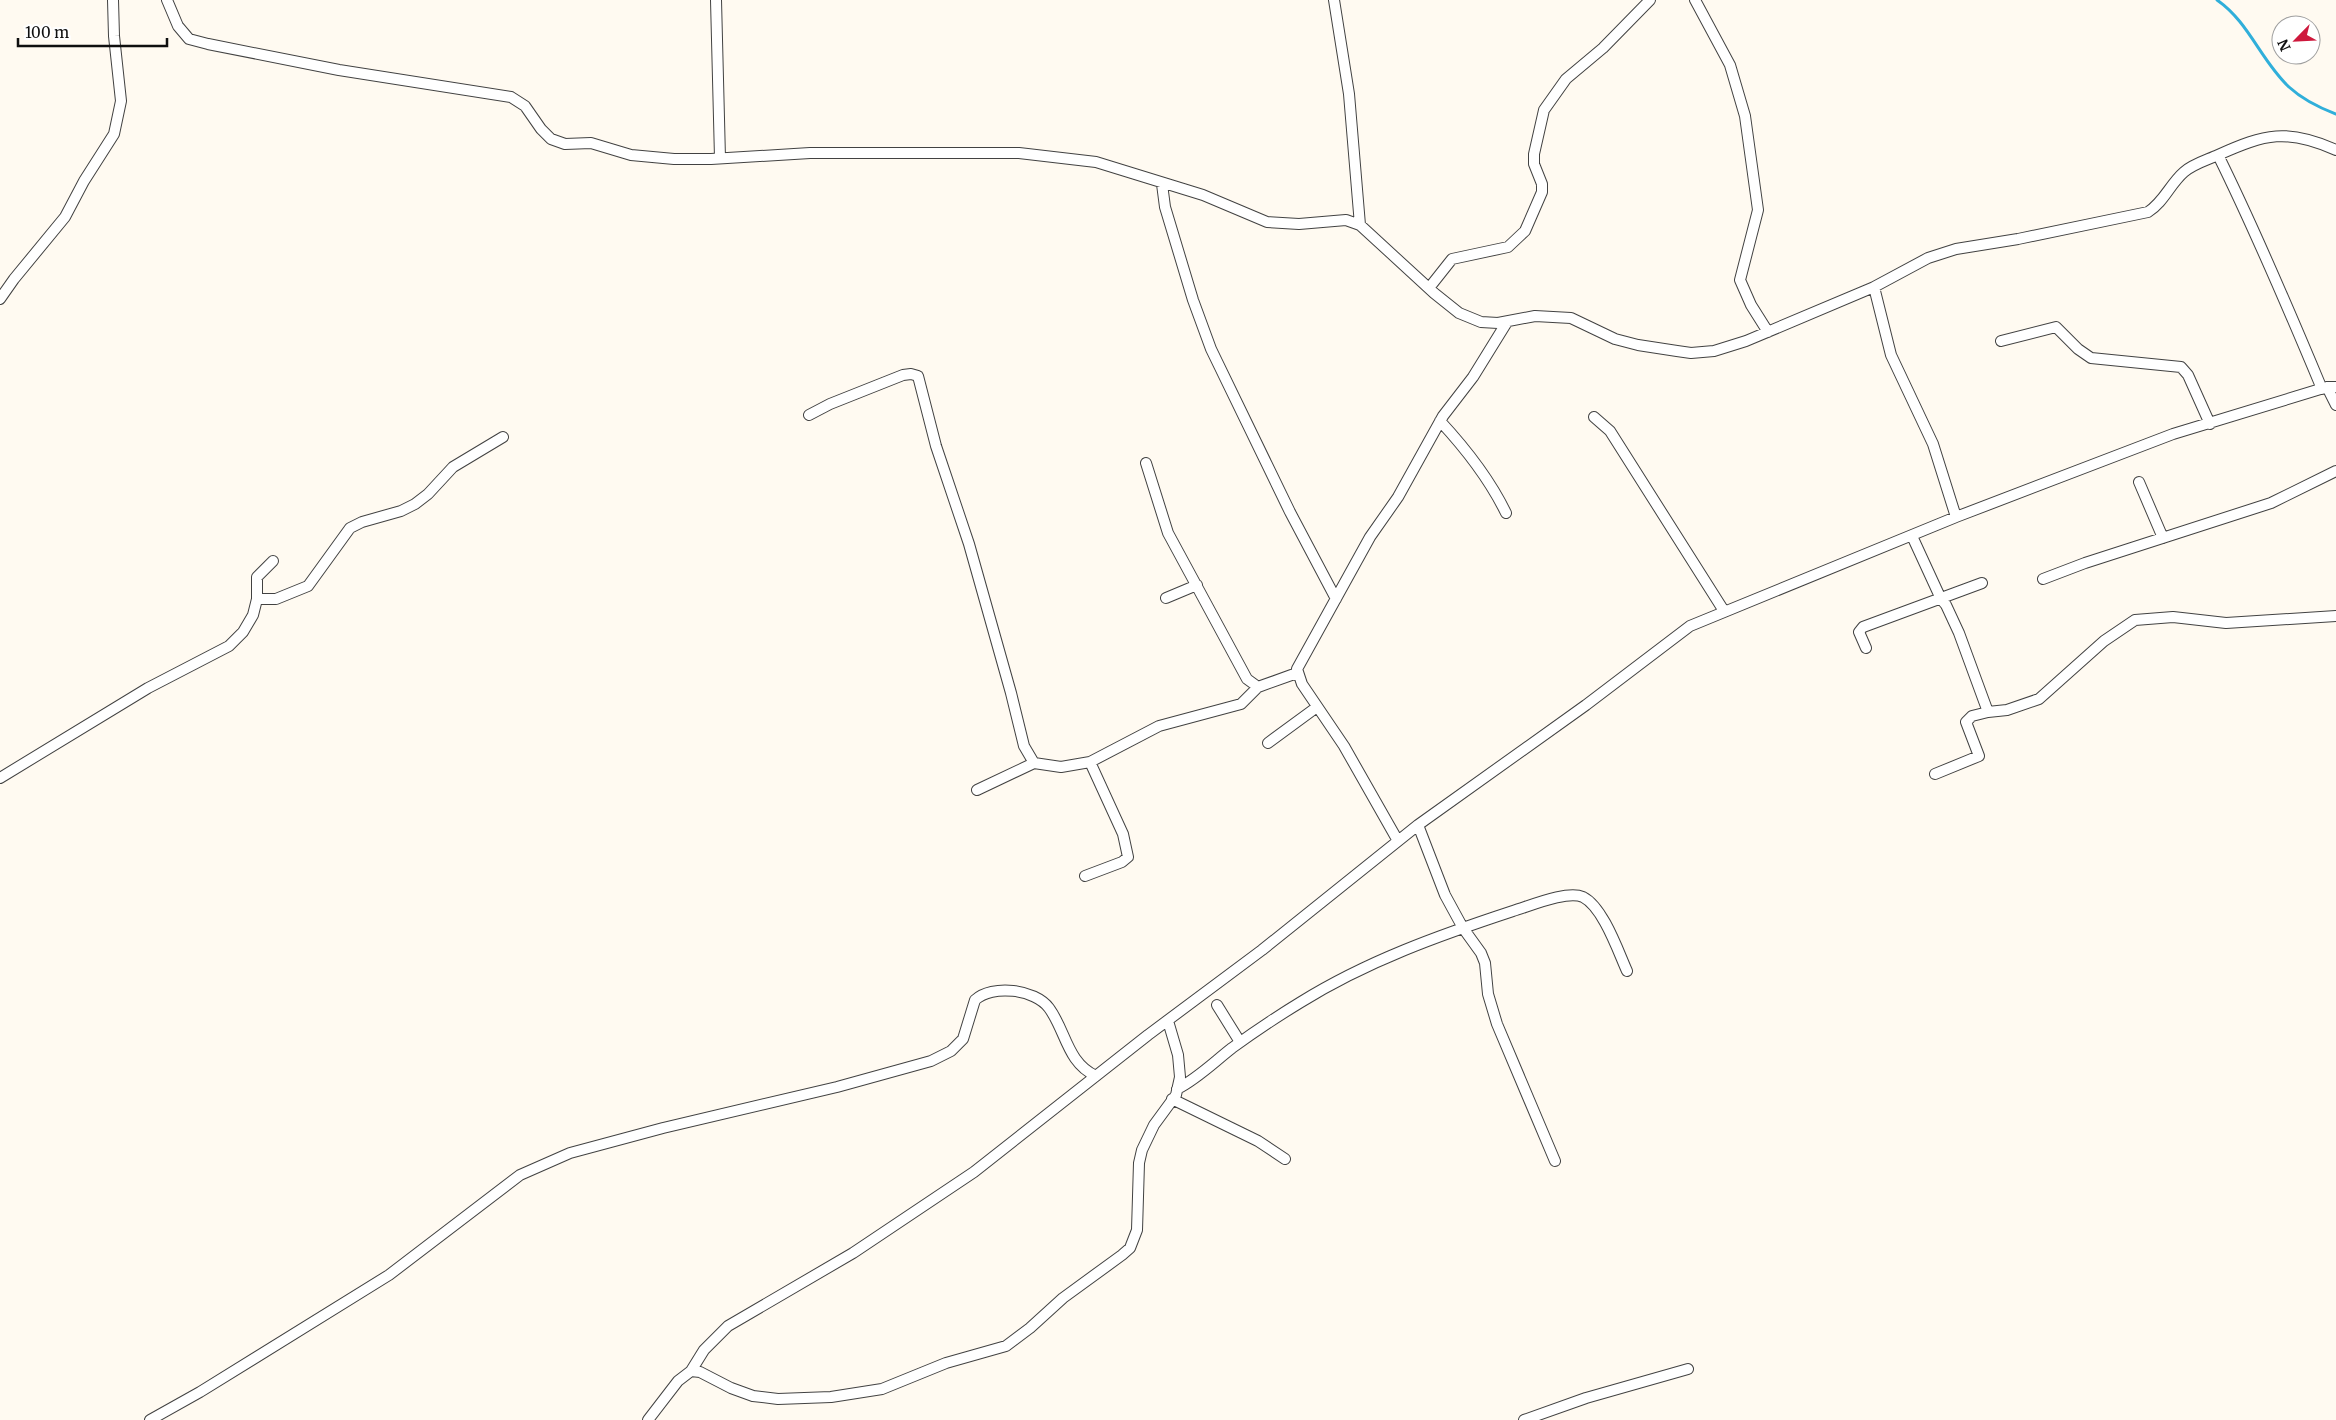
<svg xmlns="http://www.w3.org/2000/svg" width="2336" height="1420" font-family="Merriweather,serif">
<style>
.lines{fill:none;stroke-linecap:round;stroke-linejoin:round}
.stream{stroke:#30afda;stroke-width:3}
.minor-casing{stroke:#424242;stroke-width:12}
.minor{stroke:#fff;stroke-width:10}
</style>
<rect width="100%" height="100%" fill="#fffaf1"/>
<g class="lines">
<!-- stream -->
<path class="stream" d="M2217,0C2249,22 2261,61 2289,87C2302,99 2320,108 2336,114"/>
<defs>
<path id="minor" d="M167,0L178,26L189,39L208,44L339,70L511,97L525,106L541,129L551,139L565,144L591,143L631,155L674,159H711L810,153H1019L1096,162L1203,195L1267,222L1299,224L1346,220L1360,225L1434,293L1459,313L1481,322L1498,323L1535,316L1571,318L1615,339L1638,345L1677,351L1691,353L1714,351L1746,341L1874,287L1891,355L1933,444L1956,517
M716,0L720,158
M1334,0L1349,94L1360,225
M1695,0L1730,65L1745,116L1758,210L1740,280L1751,305L1768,332
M2218,155C2256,232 2289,310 2322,389
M1162,184L1165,207L1193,300L1211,349L1290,512L1336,599
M1874,287L1928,258L1956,249L2018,239L2148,212C2164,202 2170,184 2184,172C2193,164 2207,160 2218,155C2265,134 2287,128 2336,150
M1429,288L1452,259L1508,247L1525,231L1542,192V184L1534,164V154L1544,110L1566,79L1603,48L1650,0
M0,299L14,279L65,217L84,181L114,134L121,101L114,36L113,0
M2001,341L2056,327L2078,349L2091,358L2181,367L2188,375L2210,424
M2327,387L2336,405
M809,415L830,404L903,375L911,374L918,376L936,446L969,544L1011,693L1024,746L1034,763L1061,767L1090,762L1159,726L1241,704L1258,687
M1594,417L1610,431L1724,611
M1440,421C1466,449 1489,478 1506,513
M1146,463L1168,533L1247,679L1258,687L1297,673
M2139,482L2163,538
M1912,536L1941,599L1946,605L1959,633L1988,712L1972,716L1966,722L1979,756L1935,774
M2043,579L2085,563L2271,503L2336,471
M1166,598L1197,585
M257,599H276L308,586L350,528L362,522L401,511L415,504L428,494L453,467L503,437
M1866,648L1859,632L1863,627L1982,583
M1988,712L2007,710L2039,699L2104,641L2135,620L2173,617L2226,623L2336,616
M1268,743L1317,707
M0,778L148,688L229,646L243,632L253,615L257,599V577L273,561
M977,790L1034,763
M1418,825L1445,895L1463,928L1481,953L1485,963L1488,994L1497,1024L1555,1161
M1398,841L1344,746L1302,684L1297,669L1370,537L1398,497L1443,416L1473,377L1507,322
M1085,876L1122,862L1128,857L1123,834L1090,762
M1217,1005L1240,1042
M1177,1089C1197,1079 1214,1062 1232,1048C1254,1032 1278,1016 1301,1002C1367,961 1440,935 1513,911C1530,906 1567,890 1583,897C1603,907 1618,951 1627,971
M1172,1099L1258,1141L1285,1159
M691,1371L704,1350L728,1326L853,1253L974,1172L1148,1035L1262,950L1418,825L1586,705L1690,626L1956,517L2173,434L2327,387H2336
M150,1420L200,1392L389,1275L520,1175L570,1153L663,1128L837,1087L931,1061L951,1051L963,1039L975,1000C992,984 1035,989 1049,1008C1066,1031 1067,1063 1096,1076
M648,1420L678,1381L691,1371L700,1372L731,1388L753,1396L778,1399L831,1397L882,1389L946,1363L1006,1346L1030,1328L1063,1298L1122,1255L1130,1248L1137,1230L1139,1163L1142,1150L1154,1125L1176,1095L1180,1077L1178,1055L1168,1021
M1524,1420L1586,1398L1688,1369"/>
</defs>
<!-- minor casing -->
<use href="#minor" class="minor-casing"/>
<!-- minor -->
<use href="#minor" class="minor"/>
</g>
<!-- north arrow -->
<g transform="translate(2296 40) rotate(246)"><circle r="24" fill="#ffffff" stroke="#9f9f9f"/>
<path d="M0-4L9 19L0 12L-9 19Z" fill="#ce183c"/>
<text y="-8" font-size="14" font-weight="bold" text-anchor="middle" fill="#0f0f0f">N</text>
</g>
<!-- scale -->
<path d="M18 38v8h149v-8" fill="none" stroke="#0f0f0f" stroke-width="2.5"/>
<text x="25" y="38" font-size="15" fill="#0f0f0f" stroke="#ffffff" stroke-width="4" paint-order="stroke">100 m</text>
</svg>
